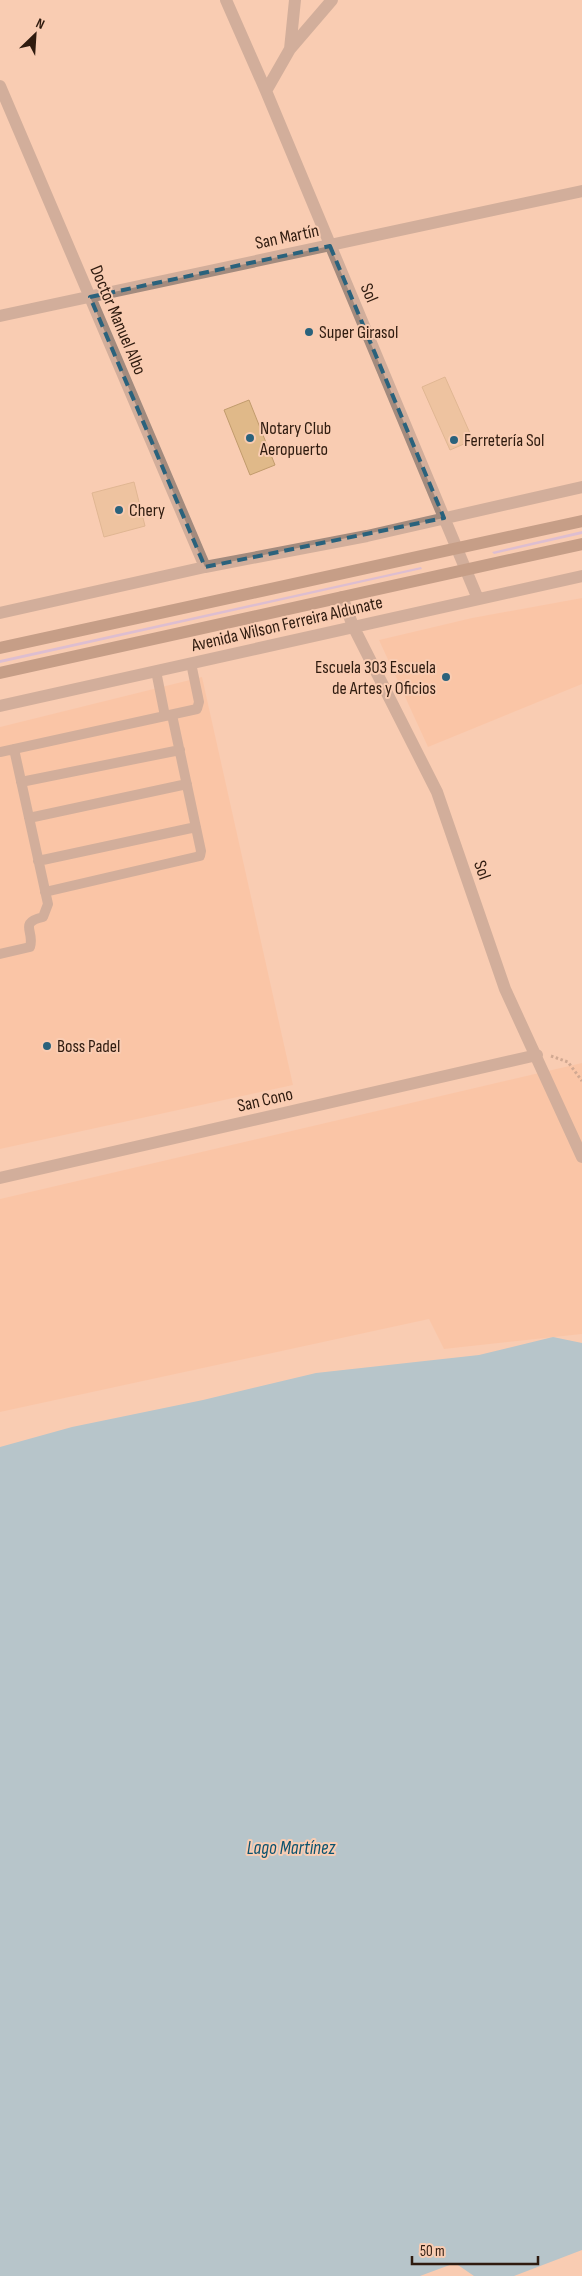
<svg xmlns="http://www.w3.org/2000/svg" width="582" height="2276" font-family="'Sofia Sans Condensed',sans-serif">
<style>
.built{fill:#fbbd98}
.green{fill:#baaef4}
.water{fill:#66bce6}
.building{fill:#e0b989;stroke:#c19b6c}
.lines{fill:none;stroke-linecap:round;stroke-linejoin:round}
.path{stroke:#a07e6a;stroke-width:3;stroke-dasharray:2.5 2.5;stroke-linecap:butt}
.lane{stroke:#a38b7e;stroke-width:10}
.street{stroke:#a38b7e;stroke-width:12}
.secondary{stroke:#886753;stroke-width:12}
.marked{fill:none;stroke:#2a627c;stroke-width:4;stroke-dasharray:10 6;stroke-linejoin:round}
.poi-dot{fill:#2a627c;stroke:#f9ccb2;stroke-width:2}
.labels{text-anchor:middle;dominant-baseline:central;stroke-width:4;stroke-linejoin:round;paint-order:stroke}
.street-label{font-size:18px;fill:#2f1b0f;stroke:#f9ccb2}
.poi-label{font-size:18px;fill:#2f1b0f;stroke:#f9ccb2;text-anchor:start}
.water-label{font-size:19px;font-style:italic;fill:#0a526f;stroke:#f9ccb2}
</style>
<rect width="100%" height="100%" fill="#f9ccb2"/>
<!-- built -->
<path class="built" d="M582,598V684L428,747L379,640L472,618Z
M202,677L293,1085L0,1149V727Z
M582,1063V1334L444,1349L429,1319L0,1412V1199Z"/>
<!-- green -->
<path class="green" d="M582,531V534L494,554L492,552Z
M421,567L422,569L0,663V660Z"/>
<!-- water -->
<path class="water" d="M553,1337L582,1343V2250L514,2276H474L455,2263L420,2276H0V1447L72,1427L203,1400L316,1373L479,1355Z"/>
<!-- building -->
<path class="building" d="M445,377L473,440L450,450L422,387Z
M249,400L275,465L250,475L224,410Z
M134,482L145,526L104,537L92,493Z"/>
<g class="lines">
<!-- path -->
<path class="path" d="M551,1056L568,1062L582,1081"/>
<!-- lane -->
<path class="lane" d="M156,671L165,716
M0,752L197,709L199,702L191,663
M21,782L180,750
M29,818L187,784
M38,861L196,827
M45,892L200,856L201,851L172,715
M0,954L30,947C35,931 18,923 43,917L48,904L14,749"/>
<!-- street -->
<path class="street" d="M226,0L266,91L478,599
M290,49L295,0
M0,86L205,567
M266,91L290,49L332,0
M0,316L582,191
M342,597L353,626L437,792L505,989L582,1157
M0,613L205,567L367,536L582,487
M0,706L582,576
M0,1178L537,1055"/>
<!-- secondary -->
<path class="secondary" d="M0,648L582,521
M0,673L582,544"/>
</g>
<!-- marked area -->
<path d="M0 0H582V2276H0ZM330,246L444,518L205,567L90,297Z" fill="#f9ccb2" fill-opacity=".55" fill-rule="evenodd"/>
<path class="marked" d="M330,246L444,518L205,567L90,297Z"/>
<!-- markers -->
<g class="poi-dot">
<circle cx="309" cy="332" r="5"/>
<circle cx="250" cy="438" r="5"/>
<circle cx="454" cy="440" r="5"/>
<circle cx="119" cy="510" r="5"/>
<circle cx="446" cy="677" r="5"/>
<circle cx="47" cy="1046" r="5"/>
</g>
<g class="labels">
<!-- street labels -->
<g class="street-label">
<text transform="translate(287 237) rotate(-12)">San Martín</text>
<text transform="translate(369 293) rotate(67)">Sol</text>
<text transform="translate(118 320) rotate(67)">Doctor Manuel Albo</text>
<text transform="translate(287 624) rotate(-13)">Avenida Wilson Ferreira Aldunate</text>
<text transform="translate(482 870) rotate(71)">Sol</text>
<text transform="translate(265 1100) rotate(-13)">San Cono</text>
</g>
<!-- poi labels -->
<g class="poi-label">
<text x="319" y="332">Super Girasol</text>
<text x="260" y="428">Notary Club<tspan x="260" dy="21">Aeropuerto</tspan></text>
<text x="464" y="440">Ferretería Sol</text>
<text x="129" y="510">Chery</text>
<text x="436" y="667" text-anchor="end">Escuela 303 Escuela<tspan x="436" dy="21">de Artes y Oficios</tspan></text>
<text x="57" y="1046">Boss Padel</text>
</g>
<!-- water labels -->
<g class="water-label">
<text x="291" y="1848">Lago Martínez</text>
</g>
</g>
<!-- north arrow -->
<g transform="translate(35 35) rotate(25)" stroke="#f9ccb2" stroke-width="4" paint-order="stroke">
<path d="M0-4L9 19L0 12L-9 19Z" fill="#2f1b0f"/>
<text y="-8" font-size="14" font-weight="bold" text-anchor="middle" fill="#2f1b0f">N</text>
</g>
<!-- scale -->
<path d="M412 2256v8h126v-8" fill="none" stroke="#2f1b0f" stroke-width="2.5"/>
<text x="420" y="2256" font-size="15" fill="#2f1b0f" stroke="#f9ccb2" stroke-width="4" paint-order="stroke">50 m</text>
</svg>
